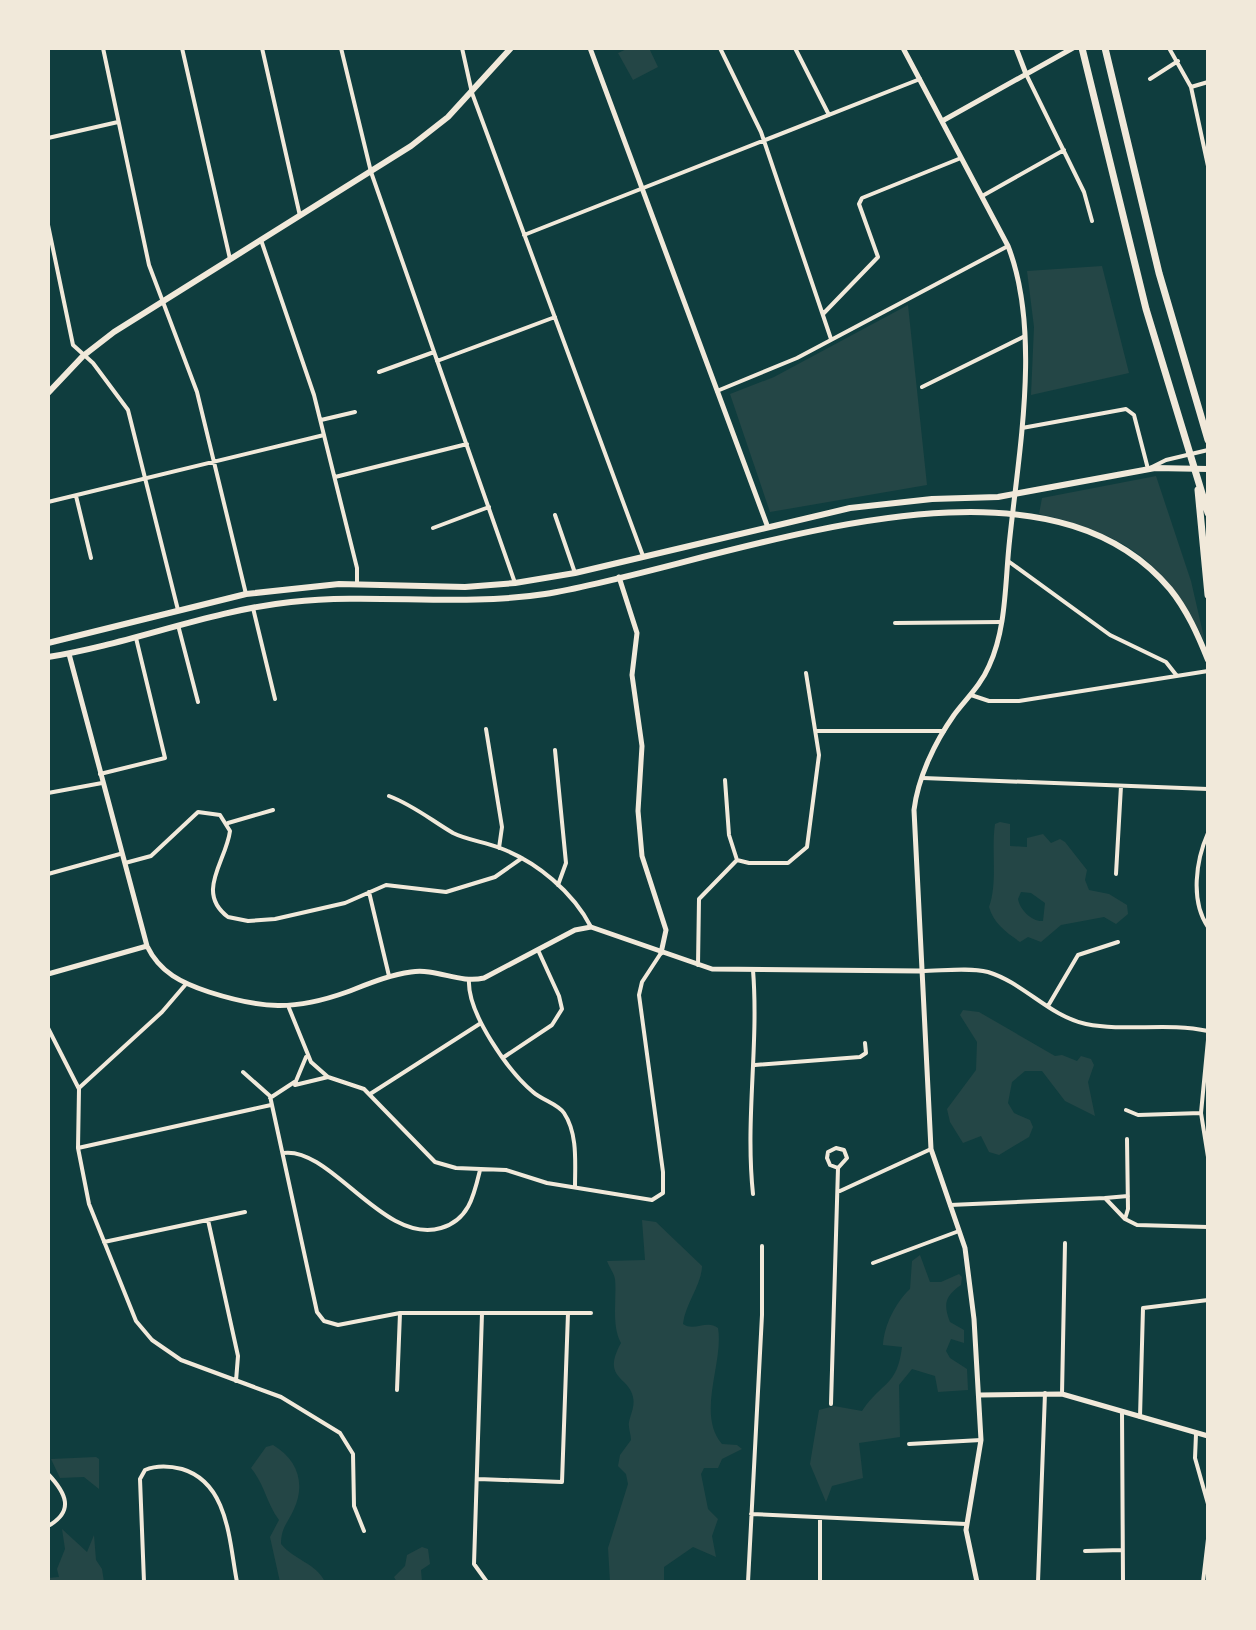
<svg xmlns="http://www.w3.org/2000/svg" width="1256" height="1630" font-family="Arial,sans-serif">
<style>
.green{fill:#244646;fill-rule:evenodd}
.lines{fill:none;stroke-linecap:round;stroke-linejoin:round}
.minor{stroke:#f1e9da;stroke-width:4}
.tertiary{stroke:#f1e9da;stroke-width:5}
.primary{stroke:#f1e9da;stroke-width:6}
.motorway{stroke:#f1e9da;stroke-width:7}
</style>
<rect width="100%" height="100%" fill="#0f3d3e"/>
<!-- green -->
<path class="green" d="M649,48L658,67L633,80L618,53L629,48Z
M1102,266L1129,373L1031,395L1034,327L1027,271Z
M908,305L927,485L770,512L730,394L774,377Z
M1156,476L1191,581L1205,642C1166,562 1126,534 1039,514L1042,498Z
M1000,822L1010,824V846L1027,847V838L1043,834L1051,843L1060,839L1065,842L1087,870L1085,880L1089,890L1109,894L1127,905L1128,914L1116,924L1104,917L1061,925L1041,942L1028,937L1020,942C1006,932 994,924 989,907C998,882 991,851 995,824ZM1021,892L1031,893L1045,903L1043,921C1032,922 1020,910 1018,899Z
M963,1010L979,1012L1055,1056L1062,1055L1077,1061L1081,1056L1091,1059L1094,1065L1088,1082L1095,1116L1065,1101L1042,1071H1025L1012,1082L1008,1103L1014,1113L1030,1120L1033,1127L1029,1137L999,1155L989,1152L981,1136L963,1143L950,1122L947,1109L976,1070L977,1042L960,1015Z
M642,1220L656,1222L702,1266C702,1284 685,1304 683,1324C694,1332 707,1319 718,1328C724,1362 696,1414 722,1444L737,1445L742,1449L722,1459L718,1468H704L701,1474L708,1509L718,1519L712,1536L716,1557L693,1547L664,1567V1582H610L608,1548L628,1484L626,1474L618,1466L620,1455L631,1440C631,1434 628,1428 629,1422C631,1413 635,1406 633,1397C629,1376 601,1379 621,1343C611,1325 617,1299 615,1279C614,1273 609,1267 607,1261L645,1260Z
M920,1255L930,1282H941L959,1274L962,1277L961,1285C945,1296 943,1304 950,1322L964,1330V1343L951,1339L946,1351L950,1358L967,1369L968,1390L938,1392L935,1376L912,1369L899,1385L900,1437L859,1443L863,1478L832,1486L826,1502L810,1464L819,1410L834,1406L862,1411C882,1381 897,1387 902,1347L883,1345C884,1325 896,1302 910,1289L912,1261Z
M273,1445C297,1459 306,1483 294,1509C288,1523 281,1527 281,1544C294,1560 316,1563 325,1582H280L270,1537L279,1520C266,1502 265,1485 251,1468L266,1447Z
M96,1457L99,1459V1489L84,1477L60,1478L51,1459Z
M62,1529L87,1552L94,1535L96,1560L102,1569L104,1582H48V1578L59,1577L57,1569L65,1549Z
M422,1547L428,1549L430,1564L421,1570L422,1582H397L394,1577L405,1566L407,1555Z"/>
<g class="lines">
<!-- minor -->
<path class="minor" d="M103,48L149,265L197,392L246,594
M182,48L230,259
M262,48L300,216
M341,48L371,172L515,583
M462,48L472,93L643,556
M720,48L761,132L831,339
M795,48L829,115
M1169,48L1191,87L1208,166
M1026,74L1084,192L1092,221
M1150,79L1178,61
M1191,87L1208,82
M48,138L118,122
M984,195L1064,150
M48,225L73,345L93,363L128,410L178,610
M524,235L920,79
M261,240L314,395L357,568V583
M823,314L878,257L859,204L862,198L961,158
M437,361L555,317
M379,372L434,352
M922,387L1025,336
M717,391L797,358L1008,246
M321,420L355,412
M1022,428L1126,409L1134,415L1148,469L1166,460L1208,450
M335,477L467,444
M76,496L91,558
M48,502L324,435
M555,515L575,573
M433,528L489,507
M1008,561L1110,635L1166,662L1177,676
M253,608L275,699
M895,623L1001,622
M178,625L198,702
M971,695L989,701H1019L1208,671
M486,729L502,827L499,848
M816,731H944
M555,750L566,863L558,885
M100,774L165,758L136,638
M923,778L1208,789
M725,780L729,835L737,860L749,863H788L807,847L819,755L806,673
M48,793L102,783
M389,796C413,805 431,820 453,833C467,840 485,842 500,848C537,862 573,892 591,927
M228,823L273,810
M1208,833C1196,860 1190,901 1208,927
M125,863L151,856L198,812L220,815L230,831C226,862 195,892 228,917L248,921L275,919L345,903L386,885L446,892L495,877L522,858
M48,874L120,854
M1116,874L1121,786
M369,892L389,976
M698,965L699,899L737,860
M921,971C942,971 968,967 988,972C1024,983 1049,1016 1086,1024C1126,1032 1167,1022 1208,1031
M469,980C467,1013 509,1072 533,1092C542,1100 558,1104 564,1113C578,1134 575,1163 575,1187
M1048,1006L1078,955L1118,942
M289,1008L311,1062L328,1077L364,1089L435,1162L456,1168L506,1170L547,1183L652,1200L663,1193V1172L639,995L642,982L661,953
M48,1028L79,1089L78,1148L89,1204L136,1321L152,1340L181,1360L281,1397L340,1433L353,1454L354,1506L364,1531
M1208,1040L1201,1113L1208,1157
M504,1057L552,1025L562,1009L559,996L538,950
M755,1065L860,1057L866,1053L865,1043
M243,1072L270,1096L317,1312L324,1321L338,1325L400,1313H591
M295,1085L328,1077
M79,1088L162,1012L186,984
M370,1094L481,1023
M270,1098L296,1081L306,1057
M1126,1110L1138,1115L1201,1113
M78,1148L271,1105
M283,1153C331,1146 383,1245 441,1228C469,1220 474,1195 480,1170
M840,1191L931,1149
M753,1194C745,1119 759,1045 753,970
M1105,1198L1128,1196
M950,1205L1105,1198L1125,1219L1137,1225L1208,1227
M1125,1219L1128,1209L1127,1139
M208,1220L238,1356L236,1381
M104,1242L245,1212
M873,1263L959,1231
M482,1313L474,1564L487,1582
M397,1390L400,1313
M1062,1394L1065,1243
M831,1404L838,1168L847,1158L844,1150L836,1148L828,1152L827,1158L830,1165L838,1168
M1122,1412L1123,1582
M1140,1417L1143,1308L1208,1300
M1196,1434L1195,1458L1208,1504
M909,1444L981,1440
M48,1474C66,1493 75,1511 48,1526
M478,1479L562,1482L568,1313
M751,1514L966,1524
M820,1518V1582
M1085,1551L1122,1550
M144,1582L140,1479L145,1470C157,1465 170,1466 182,1469C229,1483 229,1542 237,1582
M748,1582L762,1315V1246
M1038,1582L1045,1393
M1203,1582L1208,1539"/>
<!-- tertiary -->
<path class="tertiary" d="M590,48L767,525
M903,48L1008,246C1042,333 1018,455 1009,546C1005,586 1006,629 989,666C981,685 966,699 954,715C935,742 918,777 914,810L931,1149L965,1248L974,1319L981,1440L966,1530L977,1582
M1016,48L1026,74
M944,120L1073,48
M619,577L637,633L632,675L642,746L638,811L642,856L666,930L661,953
M69,654L147,946C160,973 182,983 209,992C262,1009 294,1011 347,992C368,984 389,975 411,972C437,968 459,984 484,978L575,930L591,927L712,969L920,971
M48,974L147,946
M980,1395L1062,1394L1208,1436"/>
<!-- primary -->
<path class="primary" d="M48,393L83,356L114,332L411,146L448,117L511,48
M48,643L246,594L339,584L465,587L515,583L575,573L850,508L932,499L998,497L1155,468L1208,469
M48,657C130,644 208,611 291,602C376,593 460,607 545,594C714,567 1034,427 1170,589C1187,610 1198,635 1208,660"/>
<!-- motorway -->
<path class="motorway" d="M1082,48L1146,309L1208,513
M1105,48L1159,273L1208,440
M1198,490L1208,595"/>
</g>
<!-- border -->
<rect width="1256" height="1630" fill="none" stroke="#f1e9da" stroke-width="100"/>
</svg>
